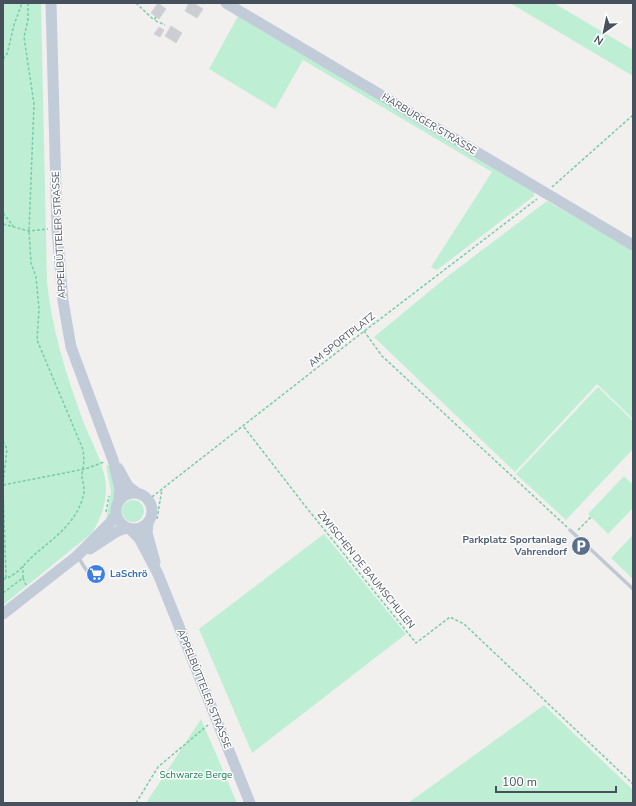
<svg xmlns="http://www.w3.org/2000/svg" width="636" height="806" font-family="'Nunito Sans',sans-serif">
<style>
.green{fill:#beefd4}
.building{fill:#ccced4;stroke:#d3d5db}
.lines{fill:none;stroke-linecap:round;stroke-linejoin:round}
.path{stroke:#76cda7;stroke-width:1.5;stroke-dasharray:3 2;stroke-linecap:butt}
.lane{stroke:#c0c9d1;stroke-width:3.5}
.secondary{stroke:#c2cbd8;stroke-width:11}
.labels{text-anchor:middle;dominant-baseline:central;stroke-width:3;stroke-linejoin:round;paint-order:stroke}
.street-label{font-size:10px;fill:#47515d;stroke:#fff}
.service-label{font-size:10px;font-weight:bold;fill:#4e5e75;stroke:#fff;text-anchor:end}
.shop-label{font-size:10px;font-weight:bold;fill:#366cbe;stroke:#fff;text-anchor:start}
.park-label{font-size:10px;fill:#177e51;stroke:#fff}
</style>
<rect width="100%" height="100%" fill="#f2efef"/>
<!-- green -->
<path class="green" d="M3,3H41L47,282C52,330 66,374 82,418C90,440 105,464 106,487C106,505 101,518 92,533L3,605Z
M510,3H554L633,50V76Z
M238,16L534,191V196L437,270L431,267L492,172L303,60L275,109L209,69Z
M547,201L633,250V419L597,384L515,472L374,337L448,276Z
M598,387L633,421V449L566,520L516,474Z
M106,465L109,466C115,485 120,503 106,520L111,491Z
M624,476L633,485V508L608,534L588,514Z
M122 511a11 11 0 1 1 22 0a11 11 0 1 1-22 0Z
M324,534L406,634L252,753L199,629Z
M633,535V579L611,558Z
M544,705L633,790V803H408Z
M201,719L237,803H146Z"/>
<!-- building -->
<path class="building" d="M158,3L166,9L159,19L151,13Z
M189,3H194L203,9L197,18L185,11Z
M171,26L182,33L176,43L165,36Z
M159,27L164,30L160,37L154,34Z"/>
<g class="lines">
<!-- path -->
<path class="path" d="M136,3L154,20
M195,4V3
M156,17L154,20L165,25
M3,59L7,54L14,25L22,3
M552,187L633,115
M3,213L14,227
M3,224L29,231L48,229
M364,331L382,356L567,527
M244,427L306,507L416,643L450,617L464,624L633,784
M3,441L7,449L3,485L6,578
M3,485L85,469L104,462
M148,500L354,339L537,199
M106,512L109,496
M157,519L162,489
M578,530L591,517
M23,578V566
M3,579C17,576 24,564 34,555C55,537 79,521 84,492C85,486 81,479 82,474C84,463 85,457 82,447L37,340L39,309L36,277L31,263L29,231L34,104L24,37L28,20V3
M3,593L23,578L26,585
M136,803L158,767L208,725"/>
<!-- lane -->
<path class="lane" d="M570,530L633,589
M78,557L92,579"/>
<!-- secondary -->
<path class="secondary" d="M51,3L57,229L63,301L71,347L113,460L120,489L119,500
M226,3L633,245
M118,468L128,486L137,493
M116 511a18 18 0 1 1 36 0a18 18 0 1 1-36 0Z
M148,522L147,533L155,562
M130,529L139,538L158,574L250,803
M90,549L116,532L126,528
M3,614L77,556L110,523L116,514"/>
</g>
<!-- icons -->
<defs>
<symbol id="parking-disc" viewBox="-11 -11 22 22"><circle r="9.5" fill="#5c6f8a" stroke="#fff"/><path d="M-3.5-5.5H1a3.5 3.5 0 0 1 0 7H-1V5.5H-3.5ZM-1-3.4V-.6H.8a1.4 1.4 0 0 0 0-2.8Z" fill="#fff"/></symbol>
<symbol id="supermarket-disc" viewBox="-11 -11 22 22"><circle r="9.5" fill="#3f7fe0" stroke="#fff"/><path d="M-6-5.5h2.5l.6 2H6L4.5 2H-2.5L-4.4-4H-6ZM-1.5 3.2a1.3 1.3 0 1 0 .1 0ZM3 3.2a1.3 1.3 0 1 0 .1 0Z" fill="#fff"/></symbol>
</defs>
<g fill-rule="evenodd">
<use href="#parking-disc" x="570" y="535" width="22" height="22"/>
<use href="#supermarket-disc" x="85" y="563" width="22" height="22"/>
</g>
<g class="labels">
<!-- street labels -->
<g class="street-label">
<text transform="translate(429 124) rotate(31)">HARBURGER STRASSE</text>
<text transform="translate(59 235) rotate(-93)">APPELBÜTTELER STRASSE</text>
<text transform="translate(342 340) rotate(-38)">AM SPORTPLATZ</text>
<text transform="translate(366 570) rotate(51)">ZWISCHEN DE BAUMSCHULEN</text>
<text transform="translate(204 689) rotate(68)">APPELBÜTTELER STRASSE</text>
</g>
<!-- service labels -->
<g class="service-label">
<text x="567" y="540">Parkplatz Sportanlage<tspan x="567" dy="12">Vahrendorf</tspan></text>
</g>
<!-- shop labels -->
<g class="shop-label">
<text x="110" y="574">LaSchrö</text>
</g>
<!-- park labels -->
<g class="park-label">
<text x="196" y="775">Schwarze Berge</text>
</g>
</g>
<!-- border -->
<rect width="636" height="806" fill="none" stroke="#47515d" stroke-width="8"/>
<!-- north arrow -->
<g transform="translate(604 32) rotate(213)" stroke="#ffffff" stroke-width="3" paint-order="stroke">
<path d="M0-3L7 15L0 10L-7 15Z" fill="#47515d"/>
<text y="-6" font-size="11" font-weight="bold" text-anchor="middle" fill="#47515d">N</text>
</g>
<!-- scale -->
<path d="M496 786v6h120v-6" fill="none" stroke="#47515d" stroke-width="2"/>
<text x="502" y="786" font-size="12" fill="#47515d" stroke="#ffffff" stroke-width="3" paint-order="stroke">100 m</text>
</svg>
